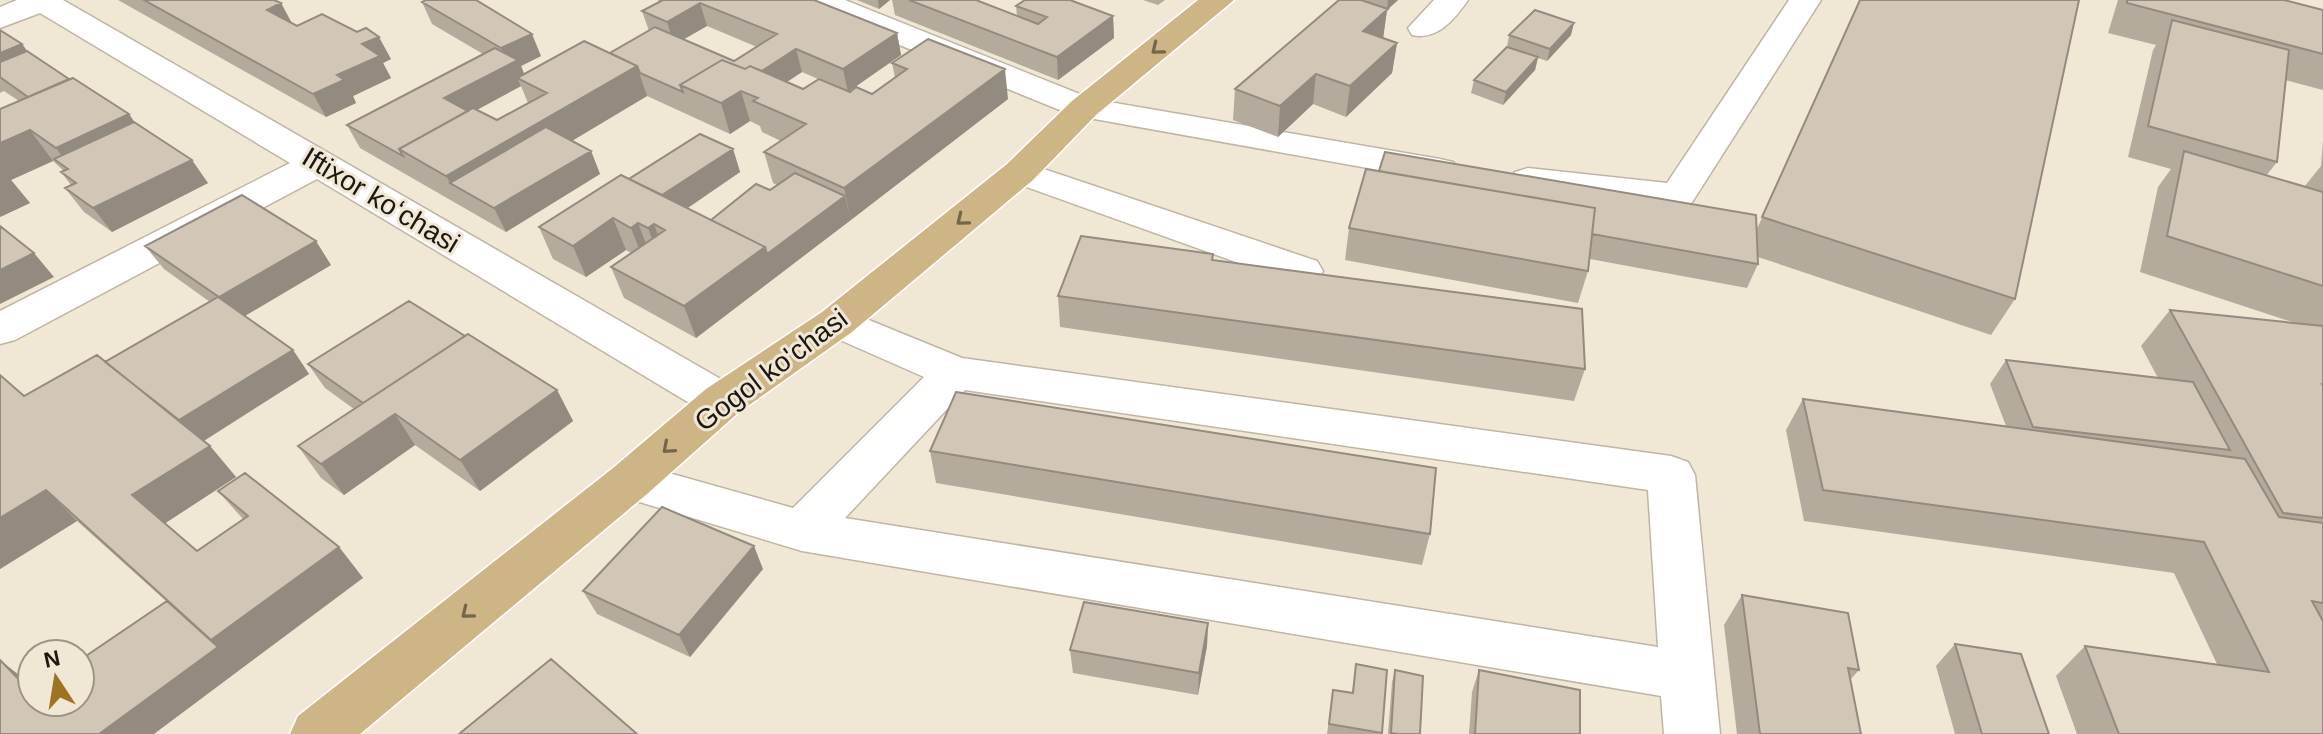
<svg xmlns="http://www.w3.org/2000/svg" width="2323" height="734" font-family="Helvetica,sans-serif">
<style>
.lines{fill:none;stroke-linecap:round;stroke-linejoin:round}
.minor-casing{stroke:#bfb5a4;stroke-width:3}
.major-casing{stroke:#fff;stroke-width:3}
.minor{fill:#fff;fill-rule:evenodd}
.major{fill:#ceb585;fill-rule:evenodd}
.wall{fill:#b5ab9d;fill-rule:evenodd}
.shaded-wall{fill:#938b80}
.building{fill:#d2c7b7;stroke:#938b80;stroke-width:2}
.oneway{stroke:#74664b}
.labels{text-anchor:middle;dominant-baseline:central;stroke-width:6;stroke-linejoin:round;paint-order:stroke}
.street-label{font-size:28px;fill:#1b1711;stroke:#f1e7d5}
</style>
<rect width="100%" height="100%" fill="#f1e7d5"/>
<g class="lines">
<defs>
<path id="minor" d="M17,0H63L738,389L745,401L738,413L722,418L706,413L317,179L15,340L0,344V311L290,163L40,13L0,28V7Z
M801,0H845L1092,99L1440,159L1453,162L1459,170L1453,178L1440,181L1072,115L806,7Z
M1434,0H1468C1455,19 1437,41 1412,35L1408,28Z
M1789,0H1821L1691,204L1677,208L1528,192L1515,188L1509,180L1515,172L1528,168L1667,183Z
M1020,161L1317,261L1323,271L1317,281L1303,285L1289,281L1007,180L1001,172L1007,164Z
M837,307L962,358L1671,456L1688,462L1695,475L1720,734H1664L1661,696L802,551L613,494L606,481L613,468L630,462L793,508L924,377L822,332L816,322L822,312ZM965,390L1648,490L1658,647L845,518Z"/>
<path id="major" d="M1198,0H1234L1096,115L1033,180L852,332L738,413L647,494L360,734H290L298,716L613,468L706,389L822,312L1007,164L1072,101Z"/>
</defs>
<!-- minor casing -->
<use href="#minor" class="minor-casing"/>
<!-- major casing -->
<use href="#major" class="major-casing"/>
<!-- minor -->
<use href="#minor" class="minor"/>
<!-- major -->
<use href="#major" class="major"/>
</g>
<!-- wall -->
<path class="wall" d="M118,0H274L281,3L292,23L297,26L391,59L383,63L391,78L353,96L356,103L326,117Z
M658,0H814L897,33L901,55L848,91L872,94L895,78L892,63L1008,99L696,338L624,298L611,267L631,253L626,250L586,277L553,259L539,227L629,179L733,149L740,172L687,208L711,220L770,190L777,185L773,183L764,152L781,141L762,132L760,126L750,121L730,134L647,96L572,141L591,151L600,174L506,232L360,148L347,125L483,54L432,24L422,2L541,56L521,66L524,74L610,53L649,31L642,11L659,2ZM707,26L757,47L734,61L683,39ZM802,72L818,79L803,89L787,82ZM521,86L528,103L497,120L477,110Z
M857,0H890L879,9Z
M892,0H909L1017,16L1016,6L1113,16L1114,38L1058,80L895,15Z
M1143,0H1165L1158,5Z
M1339,0H1398L1387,10L1383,38L1397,43L1392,73L1346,117L1313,104L1278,137L1233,120L1235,89Z
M1860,0L2015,299L1991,335L1758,257V264L1747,288L1590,259L1588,271L1578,303L1345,260L1349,228L1379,171L1756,231Z
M2118,0H2284L2323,10V90L2285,80L2277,162L2266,176L2304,187L2321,166L2323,140V734H2077L2056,676L2085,646L2217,664L2174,573L1804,521L1786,430L1803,399L2006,426L1990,384L2006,360L2158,378L2141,346L2170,310L2295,323L2140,272L2158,187L2171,169L2128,157L2153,50L2156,45L2108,33Z
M0,30L22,44L27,51L69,79L129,114L134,122L208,183L112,232L84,212L65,188L71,185L61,172L64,171L53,161L11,180L30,203L0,217L19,101L4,91L0,93Z
M1509,35H1571L1547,61L1538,58L1535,70L1503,105L1471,93L1474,80L1507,47Z
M145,246L331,265L245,316L293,350L309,374L204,441L210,446L236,477L165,523L197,551L243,519L218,491L339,547L363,578L0,734L24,679L32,702L166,601L77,521L0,569L24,396L105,362L210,302L164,269Z
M1213,254V260L1585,369L1574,401L1060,327L1058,296Z
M465,336L557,390L573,421L480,491L415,445L344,495L321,478L298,446L354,409L325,388L308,364Z
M930,451L1430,534L1422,565L936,483Z
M763,569L690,657L597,614L583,591Z
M1742,595L1859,670L1850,680L1861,734H1737L1724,625Z
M1208,623L1207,646L1198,695L1073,673L1070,650Z
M1955,644L2049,734H1955L1936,666Z
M1356,664L1387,670L1382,734H1327L1333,690L1352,693Z
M1395,670L1420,734H1388L1392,682Z
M1479,670L1580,734H1469L1472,692Z"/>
<!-- shaded-wall -->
<path class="shaded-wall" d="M878,0H890L879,9Z
M1388,0H1398L1387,10L1383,39L1363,31L1387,9Z
M281,3L293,26L267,10Z
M700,3L707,26L674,45L667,22Z
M1113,16L1114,38L1058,80L1057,57Z
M1574,23L1571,35L1547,61L1550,49Z
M897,33L901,55L848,92L843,69Z
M532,34L541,56L521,66L528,83L517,78L521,86L456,121L444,98L509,65L501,48Z
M379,37L391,59L383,63L391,78L353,96L356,103L326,117L313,94L337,75L362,44Z
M1397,43L1392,73L1346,117L1350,86Z
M22,44L44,74L0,77V53Z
M796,49L802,72L762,98L747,77Z
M1538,57L1535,70L1503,105L1506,92Z
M637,66L647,96L476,198L450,183L446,176Z
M1005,69L1008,99L851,220L844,188Z
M1316,74L1313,104L1278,137L1280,106Z
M741,91L750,121L730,134L721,103Z
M129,114L150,145L79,179L56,148Z
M30,130L53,161L11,180L30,203L0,217V143Z
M733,149L740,172L666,223L657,199Z
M591,151L600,174L506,232L494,208Z
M192,160L208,183L112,232L93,208Z
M845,196L851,220L696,338L684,306L765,247Z
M613,218L626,250L586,277L573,246Z
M638,223L650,254L643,259L631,228Z
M654,224L666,256L660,260L648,228Z
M316,241L331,265L236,321L219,297Z
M34,253L54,277L0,304V270Z
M293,350L309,374L197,445L177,421Z
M557,390L573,421L480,491L460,460Z
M371,409L395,414L415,445L344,495L321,464Z
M210,446L236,477L161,526L132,495Z
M46,490L77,521L0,569V518Z
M754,546L763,569L690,657L679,635Z
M339,547L363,578L154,734H99L211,640Z
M1208,623L1207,646L1198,695L1199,673Z
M0,660L24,679L32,687V694Z"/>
<!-- building -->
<path class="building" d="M144,0H274L281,3L267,10L297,26L322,14L357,32L366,28L379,37L362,44L380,56L337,75L344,80L313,94Z
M426,0H476L532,34L501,48L422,2Z
M663,0H814L897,33L843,69L796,49L762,71L750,66L745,69L722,60L680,85L683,92L640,73L637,66L610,53L655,27L734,61L777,34L700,3L667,22L642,11Z
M909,0H976L1038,24L1047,17L1016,6L1025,0H1070L1113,16L1057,57Z
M1339,0H1361L1388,9L1363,31L1397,43L1350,86L1316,74L1280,106L1235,89Z
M1860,0H2079L2015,299L1762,217Z
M2127,0H2284L2323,10V54L2127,3Z
M1535,10L1574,23L1550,49L1509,35Z
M2172,20L2289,50L2277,162L2148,126Z
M0,30L22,44L0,53Z
M928,39L1005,69L844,188L764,152L806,124L753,101L758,98L741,91L721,103L680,85L722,60L745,69L750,66L803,89L819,79L850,92L856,87L872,94L907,69L892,63Z
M584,41L637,66L446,176L399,149L473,108L497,120L547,93L517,78Z
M1507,47L1538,57L1506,92L1474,80Z
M495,48L518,60L444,98L468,111L399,149L403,156L347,125Z
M27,51L69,79L28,97L0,77V62Z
M73,78L129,114L56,148L30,130L0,143V109Z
M134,122L192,160L93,208L65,188L76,183L61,172L68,169L54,159Z
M546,127L591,151L494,208L450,183Z
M700,134L733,149L662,195L629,179Z
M2184,151L2323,192V286L2167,236Z
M1385,152L1756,215L1758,264L1592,234L1595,208L1379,171Z
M1366,169L1595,208L1588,271L1349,228Z
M795,173L845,196L767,254L765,247L711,220L756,184L770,190Z
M621,175L765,247L684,306L611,267L665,230L654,224L648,228L638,223L631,228L613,218L573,246L539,227Z
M242,195L316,241L219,297L145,246Z
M0,226L34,253L0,270Z
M1081,236L1213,254L1212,260L1582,309L1585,369L1058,296Z
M218,297L293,350L179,420L105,362Z
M409,301L465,336L363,403L308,364Z
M2170,310L2323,326V384H2322L2323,386V518L2283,513Z
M468,334L557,390L460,460L395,414L321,464L298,446Z
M97,355L210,446L132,495L197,551L248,516L218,491L245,473L339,547L211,640L46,490L0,518V375L24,396Z
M2006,360L2193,382L2230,450L2033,427Z
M956,392L1436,468L1430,534L930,451Z
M1803,399L2245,459L2279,517L2323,523V603L2312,601L2323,621V734H2119L2085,646L2269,672L2204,542L1823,490Z
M662,507L754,546L679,635L583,591Z
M1742,595L1848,613L1859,670L1848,668L1861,734H1760Z
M167,601L218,647L99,734H0V660L32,693V702H80V660Z
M1084,602L1208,623L1199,673L1070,650Z
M1955,644L2021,654L2049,734H1982Z
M551,659L637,734H459Z
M1356,664L1387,670L1382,733L1329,724L1333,690L1353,693Z
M1395,670L1423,676L1420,734H1398L1391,733Z
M1479,670L1580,690V734H1475Z"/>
<!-- one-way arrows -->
<defs><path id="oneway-chevron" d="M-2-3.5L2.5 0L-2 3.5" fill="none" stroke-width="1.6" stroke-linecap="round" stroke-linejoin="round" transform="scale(2)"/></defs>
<g class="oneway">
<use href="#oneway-chevron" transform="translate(1157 49) rotate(141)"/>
<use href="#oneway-chevron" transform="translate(962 220) rotate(141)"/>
<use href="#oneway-chevron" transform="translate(668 448) rotate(139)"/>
<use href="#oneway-chevron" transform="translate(467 613) rotate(141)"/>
</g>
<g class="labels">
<!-- street labels -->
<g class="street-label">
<text transform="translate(381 200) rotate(31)">Iftixor koʻchasi</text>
<text transform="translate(771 370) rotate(-37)">Gogol ko'chasi</text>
</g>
</g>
<!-- north arrow -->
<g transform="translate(56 678) rotate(348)"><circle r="38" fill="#f1e7d5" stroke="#9b9487" stroke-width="2"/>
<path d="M0-6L14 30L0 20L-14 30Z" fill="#9d7422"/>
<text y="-12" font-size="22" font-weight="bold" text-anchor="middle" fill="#1b1711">N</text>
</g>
</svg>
